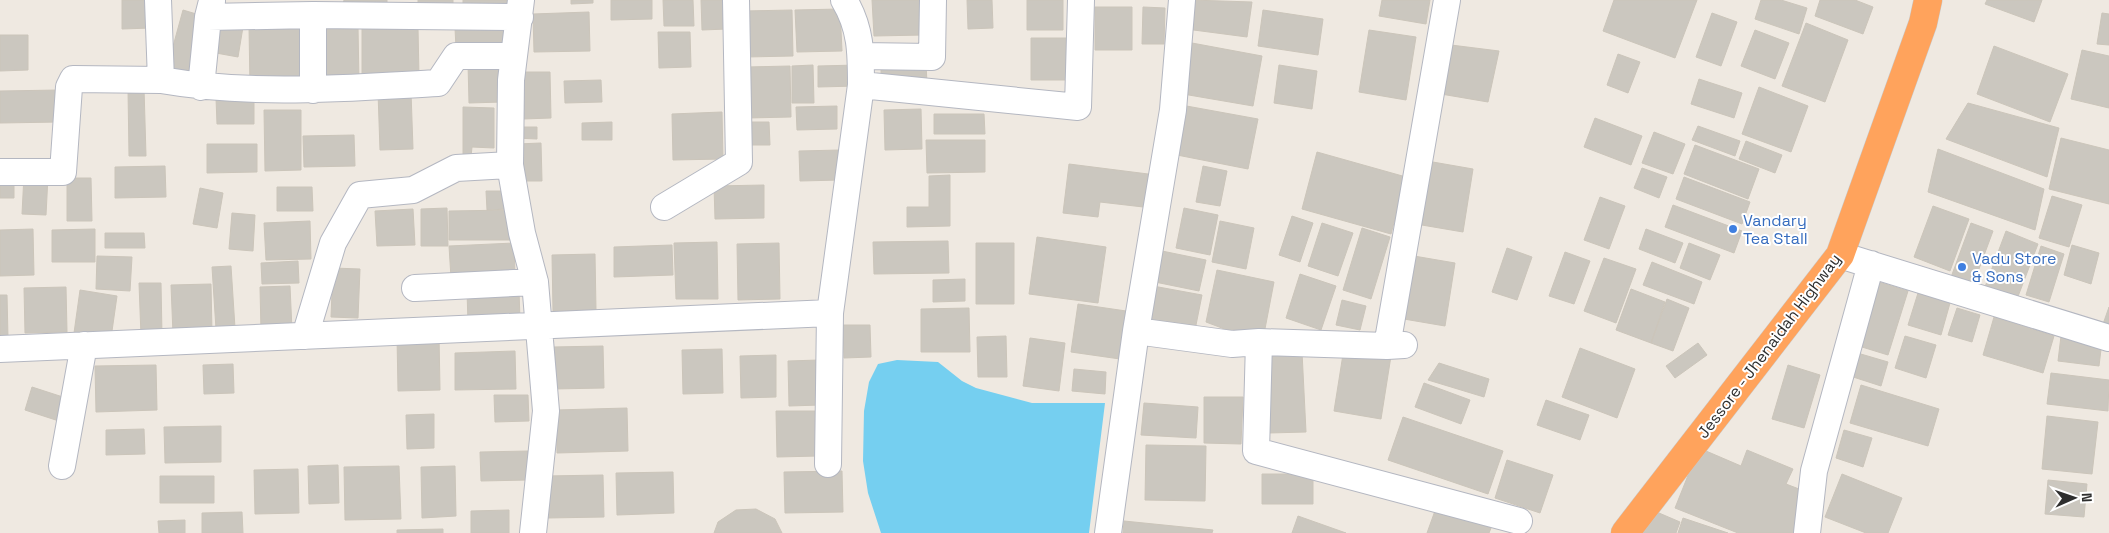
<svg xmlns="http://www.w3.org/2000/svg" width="2109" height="533" font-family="'Space Grotesk',sans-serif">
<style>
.water{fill:#75cff0}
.building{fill:#cbc7bf;stroke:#cbc5ba}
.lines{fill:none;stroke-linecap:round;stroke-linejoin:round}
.street-casing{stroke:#b4b7c1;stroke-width:28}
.highway-casing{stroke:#c9c9c9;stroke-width:29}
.street{stroke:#fff;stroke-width:26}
.highway{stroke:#ffa35c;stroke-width:28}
.shop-dot{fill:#3f7fe0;stroke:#fff;stroke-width:2}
.labels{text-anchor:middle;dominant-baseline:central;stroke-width:4;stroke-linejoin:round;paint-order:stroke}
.shop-label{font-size:16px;fill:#366cbe;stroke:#fff;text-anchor:start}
.street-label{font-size:16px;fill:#2e2e2e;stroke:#fff}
</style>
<rect width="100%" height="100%" fill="#efe9e1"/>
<!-- water -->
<path class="water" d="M897,360L938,362L962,381L976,388L1032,403H1105L1089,533H881L868,493L863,461L864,411L869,382L878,364Z"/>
<!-- building -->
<path class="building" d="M122,0H151V28L122,29Z
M344,0H387V6L343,4Z
M418,0H453V9H418Z
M463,0H509V12H463Z
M571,0H593V3L571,4Z
M611,0H652V19L611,20Z
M663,0H693L694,26H664Z
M701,0H727V29L702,30Z
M872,0H923V35L874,36Z
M967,0H992L993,28L968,29Z
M1027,0H1063V30H1027Z
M1191,0L1252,2L1247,37L1186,29Z
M1382,0H1430L1426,24L1379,16Z
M1614,0H1697L1675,58L1603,31Z
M1761,0H1781L1807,8L1799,34L1755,19Z
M1820,0H1855L1873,7L1863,34L1815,16Z
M1987,0H2042L2034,22L1985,4Z
M1095,7H1132V50H1095Z
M1143,7L1165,8L1164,44H1142Z
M840,9L842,51L797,52L795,10Z
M183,10L203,16L187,77L166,72Z
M792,10L793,56L746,57L745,11Z
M1263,10L1323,19L1318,55L1258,46Z
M589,12L590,51L534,52L533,14Z
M1712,13L1737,22L1721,66L1696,57Z
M2102,13L2109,14V45L2097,44Z
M1806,23L1848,40L1825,102L1782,86Z
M221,24L243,27L238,57L216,53Z
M509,24L510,45L456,48L455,28Z
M312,25L313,86L250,87L249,26Z
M320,27H358L359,83H321Z
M362,28H418L419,77L362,78Z
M1369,30L1416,37L1406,100L1359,92Z
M1755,30L1789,43L1775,79L1741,66Z
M658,32H690L691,67L659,68Z
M0,35H28V70L0,71Z
M1031,38H1067V80H1031Z
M1192,43L1262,56L1253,106L1183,94Z
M1451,45L1499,51L1488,102L1441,94Z
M1994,46L2068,74L2050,122L1977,94Z
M2082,50L2109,56V108L2071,99Z
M1618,54L1640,62L1628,93L1607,85Z
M501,62L502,102L469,103L468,63Z
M926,63L927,84L881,85V64Z
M813,65L814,103H792V66Z
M857,65V86L818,87V66Z
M1279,65L1317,71L1312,109L1274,103Z
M790,66L791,117L748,118L747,67Z
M522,72H550L551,118L523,119Z
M1699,79L1742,93L1734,118L1691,104Z
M601,80L602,102L565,103L564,81Z
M1759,87L1808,106L1791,152L1742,134Z
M144,88L146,156H129L128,89Z
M59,90V122L0,123V91Z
M378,92H411L413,149L380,150Z
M254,97V124H217L216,98Z
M1968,103L2059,128L2047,177L1946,139Z
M1181,105L1258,119L1248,169L1172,154Z
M837,106V129L797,130L796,107Z
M463,107L494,108V148L472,147L471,157H463Z
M921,109L922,149L885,150L884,110Z
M264,110H301V170L265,171Z
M722,112L723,159L673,160L672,114Z
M934,114H984L985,134H934Z
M1595,118L1642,136L1631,165L1584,147Z
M612,122V140H582V123Z
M749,122H769L770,145H749Z
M1698,126L1740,141L1735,156L1692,140Z
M515,127H537V139L515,138Z
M1654,132L1685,144L1673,174L1642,163Z
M354,135L355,166L304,167L303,136Z
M2061,138L2109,150V204L2049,189Z
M926,140H985V172L927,173Z
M1746,141L1782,155L1775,173L1739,159Z
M541,143L542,181H519L517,144Z
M207,144H257V172L207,173Z
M1695,145L1759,169L1748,199L1684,174Z
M1938,149L2044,189L2035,230L1928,192Z
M840,150V180L800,181L799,151Z
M1317,152L1406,177L1391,234L1302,209Z
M1427,161L1473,169L1463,232L1416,224Z
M1069,164L1156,175L1152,208L1100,202L1098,217L1063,213Z
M165,166L166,197L115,198V167Z
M1203,166L1227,171L1220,206L1196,202Z
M1642,168L1667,177L1659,198L1634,188Z
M24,175L48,176L46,215L22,214Z
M950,175V226L907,227V207H929V176Z
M1684,177L1750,202L1742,224L1676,199Z
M14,178V198H0V179Z
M67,178H91L92,221H67Z
M764,185V218L715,219L714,186Z
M277,187H312L313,211H277Z
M200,188L223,193L217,228L193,224Z
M486,191H509V209L487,210Z
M2052,196L2082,205L2069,247L2039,238Z
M1600,197L1625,206L1609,249L1584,240Z
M1673,205L1742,231L1734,253L1665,227Z
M1933,206L1969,219L1950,271L1914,257Z
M447,208L448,246H421V209Z
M1184,208L1218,215L1210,255L1176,248Z
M413,209L415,245L377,246L375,211Z
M511,210V240H449V211Z
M232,213L255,215L253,251L229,249Z
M1292,216L1313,223L1300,262L1279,255Z
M310,221L311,259L266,260L264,223Z
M1220,221L1254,228L1246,269L1212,262Z
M1322,223L1353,233L1338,276L1308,266Z
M1971,223L1993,231L1972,288L1950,280Z
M1362,228L1390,237L1371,299L1343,290Z
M33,229L34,275L0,276V230Z
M95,229V262H52V230Z
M1646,229L1683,243L1675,263L1639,249Z
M2006,231L2038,244L2017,299L1985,287Z
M105,233H144L145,248H105Z
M1037,237L1106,247L1098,303L1029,294Z
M948,241L949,273L874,274L873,242Z
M717,242L718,299H676L674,243Z
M514,243L515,275L451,278L449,246Z
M779,243L780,299L738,300L737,244Z
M976,243H1014V304H976Z
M1689,243L1720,255L1710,280L1680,268Z
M672,245L673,275L614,277V247Z
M2072,245L2099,253L2091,284L2064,275Z
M2041,246L2064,254L2049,302L2026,295Z
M1507,248L1532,257L1517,300L1492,292Z
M1162,251L1206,260L1199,291L1155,282Z
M1565,252L1590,261L1574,304L1549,296Z
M595,254L596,310L553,311L552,255Z
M1408,255L1455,263L1445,326L1398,318Z
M97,256L132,257L130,291L96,289Z
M1604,258L1636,269L1616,323L1584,311Z
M298,261L299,283L262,284L261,263Z
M1652,262L1702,282L1694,304L1643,285Z
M231,266L235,328L216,329L212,267Z
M333,268L360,269L358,318L331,317Z
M1217,270L1274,282L1264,334L1259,342L1206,322Z
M1300,274L1336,286L1321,330L1286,318Z
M965,279V301L933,302V280Z
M1869,279L1908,291L1888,355L1849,343Z
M139,283H161L162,336H141Z
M211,284L212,333L173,334L171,285Z
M290,286L292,330L261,331L260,287Z
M1153,286L1202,295L1195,330L1146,321Z
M66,287L67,332L25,333L24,288Z
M519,289L520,322L468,323L467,291Z
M1631,289L1665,302L1651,343L1616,330Z
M80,290L117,296L111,338L74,333Z
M1918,293L1950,303L1941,335L1908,325Z
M0,295H7L8,338H0Z
M1667,299L1689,308L1673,351L1651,343Z
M1342,300L1366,306L1360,330L1336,325Z
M1078,304L1133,312L1127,360L1071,352Z
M2109,307V329L2102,327Z
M969,308L970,352H921V309Z
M1957,308L1980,315L1972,342L1948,335Z
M1994,317L2054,336L2043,373L1983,355Z
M843,325H870L871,357L844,358Z
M397,336H439L440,390L398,391Z
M1006,336L1007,377H978L977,337Z
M1905,336L1936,345L1926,378L1895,368Z
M2061,336L2102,341L2099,366L2058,361Z
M1030,338L1065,343L1059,391L1023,386Z
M1698,343L1707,355L1675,378L1666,366Z
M603,346L604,388L553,389V347Z
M1344,348L1391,356L1381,419L1334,411Z
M1580,348L1635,369L1617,418L1562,397Z
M722,349L723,393L683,394L682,350Z
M515,351L516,389L455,390V353Z
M1302,352L1306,432L1269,433L1267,357Z
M1854,352L1888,362L1881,386L1847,375Z
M776,355V397L741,398L740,356Z
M819,360L820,405L789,406L788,361Z
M1439,363L1489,379L1484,397L1428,380Z
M233,364L234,393L204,394L203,365Z
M156,365L157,410L96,412L95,366Z
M1788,365L1820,375L1804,428L1772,419Z
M1074,369L1106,372L1105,394L1072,391Z
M2051,373L2109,380L2108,411L2047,404Z
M1424,383L1470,400L1461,424L1415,407Z
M1861,385L1939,409L1928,446L1850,423Z
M32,387L69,399L62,422L25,410Z
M494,395H528L529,421L495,422Z
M1204,397H1243L1241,444L1204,443Z
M1546,400L1589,415L1580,440L1537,425Z
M1144,403L1198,407L1196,438L1141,435Z
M627,408L628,451L557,453L556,410Z
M776,411H817L818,456L777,457Z
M434,414V448L407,449L406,415Z
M2047,416L2098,422L2092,474L2042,469Z
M1403,417L1503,451L1488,494L1388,460Z
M221,426V462L165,463L164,427Z
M144,429L145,454L106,455V430Z
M1844,430L1872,438L1863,467L1836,458Z
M1146,445L1206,446L1205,501L1145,500Z
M1699,448L1741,466L1747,450L1793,469L1786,484L1799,489L1795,533H1738L1675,508Z
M528,451V480L481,481L480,452Z
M1507,460L1553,475L1540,513L1495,498Z
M338,465L339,503L309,504L308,466Z
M399,466L401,519L345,520L344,467Z
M455,466L456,516L422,518L421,467Z
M298,469L299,513L255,514L254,470Z
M842,471L843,512L785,513L784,472Z
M673,472L674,513L617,515L616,473Z
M1262,474H1313V504H1262Z
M1842,474L1902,498L1888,533H1866L1825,517Z
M603,475L604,517L547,518L546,476Z
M160,476H214V503H160Z
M2048,480L2087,484L2084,517L2045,514Z
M1436,508L1491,528L1489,533H1427Z
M756,509L775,519L782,533H714L718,522L736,510Z
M509,510V533H471V511Z
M1652,510L1680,522L1676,533H1643Z
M242,512L243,533H202V513Z
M1298,516L1346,533H1292Z
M1683,518L1728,533H1678Z
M185,520V533H159L158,521Z
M1124,521L1213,530L1212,533H1123Z
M443,529V533H397V530Z"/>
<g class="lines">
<defs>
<path id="street" d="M521,0L511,80L510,165L522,233L535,282L546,411L533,533
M313,15V90
M208,17L313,15L520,17
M861,56L932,57L933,0
M161,80C253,96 346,88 438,83L456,56H513
M861,85L1078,107L1081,0
M201,87L208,17L212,1
M0,172H63L69,87L73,79L161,80L158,0
M664,207L739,162L736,0
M1840,255L2109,338
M415,288L535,282
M1136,331L1232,344L1259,342L1387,346L1404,345
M305,336L333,243L360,195L413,190L456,168L510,165
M1259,342L1256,451L1519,521
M1387,346L1447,0
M0,349L830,313
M828,464L830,313L861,85C861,53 861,28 844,0
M62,466L84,345
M1108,533L1136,331L1173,110L1182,0
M1807,533L1814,471L1871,264"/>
<path id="highway" d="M1625,533L1840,255L1923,23L1928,0"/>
</defs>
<!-- street casing -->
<use href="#street" class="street-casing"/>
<!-- highway casing -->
<use href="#highway" class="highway-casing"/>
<!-- street -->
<use href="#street" class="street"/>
<!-- highway -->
<use href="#highway" class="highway"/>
</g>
<!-- markers -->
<g class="shop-dot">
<circle cx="1733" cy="229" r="5"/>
<circle cx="1962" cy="267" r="5"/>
</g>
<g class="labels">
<!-- shop labels -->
<g class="shop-label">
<text x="1743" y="220">Vandary<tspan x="1743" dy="18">Tea Stall</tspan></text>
<text x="1972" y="258">Vadu Store<tspan x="1972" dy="18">&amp; Sons</tspan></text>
</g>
<!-- street labels -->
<g class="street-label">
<text transform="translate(1769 346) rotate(-53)">Jessore - Jhenaidah Highway</text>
</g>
</g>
<!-- north arrow -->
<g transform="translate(2074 498) rotate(88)" stroke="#ffffff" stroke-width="4" paint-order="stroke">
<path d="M0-4L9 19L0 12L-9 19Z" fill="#2e2e2e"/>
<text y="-8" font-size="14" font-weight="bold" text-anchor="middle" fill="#2e2e2e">N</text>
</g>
</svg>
